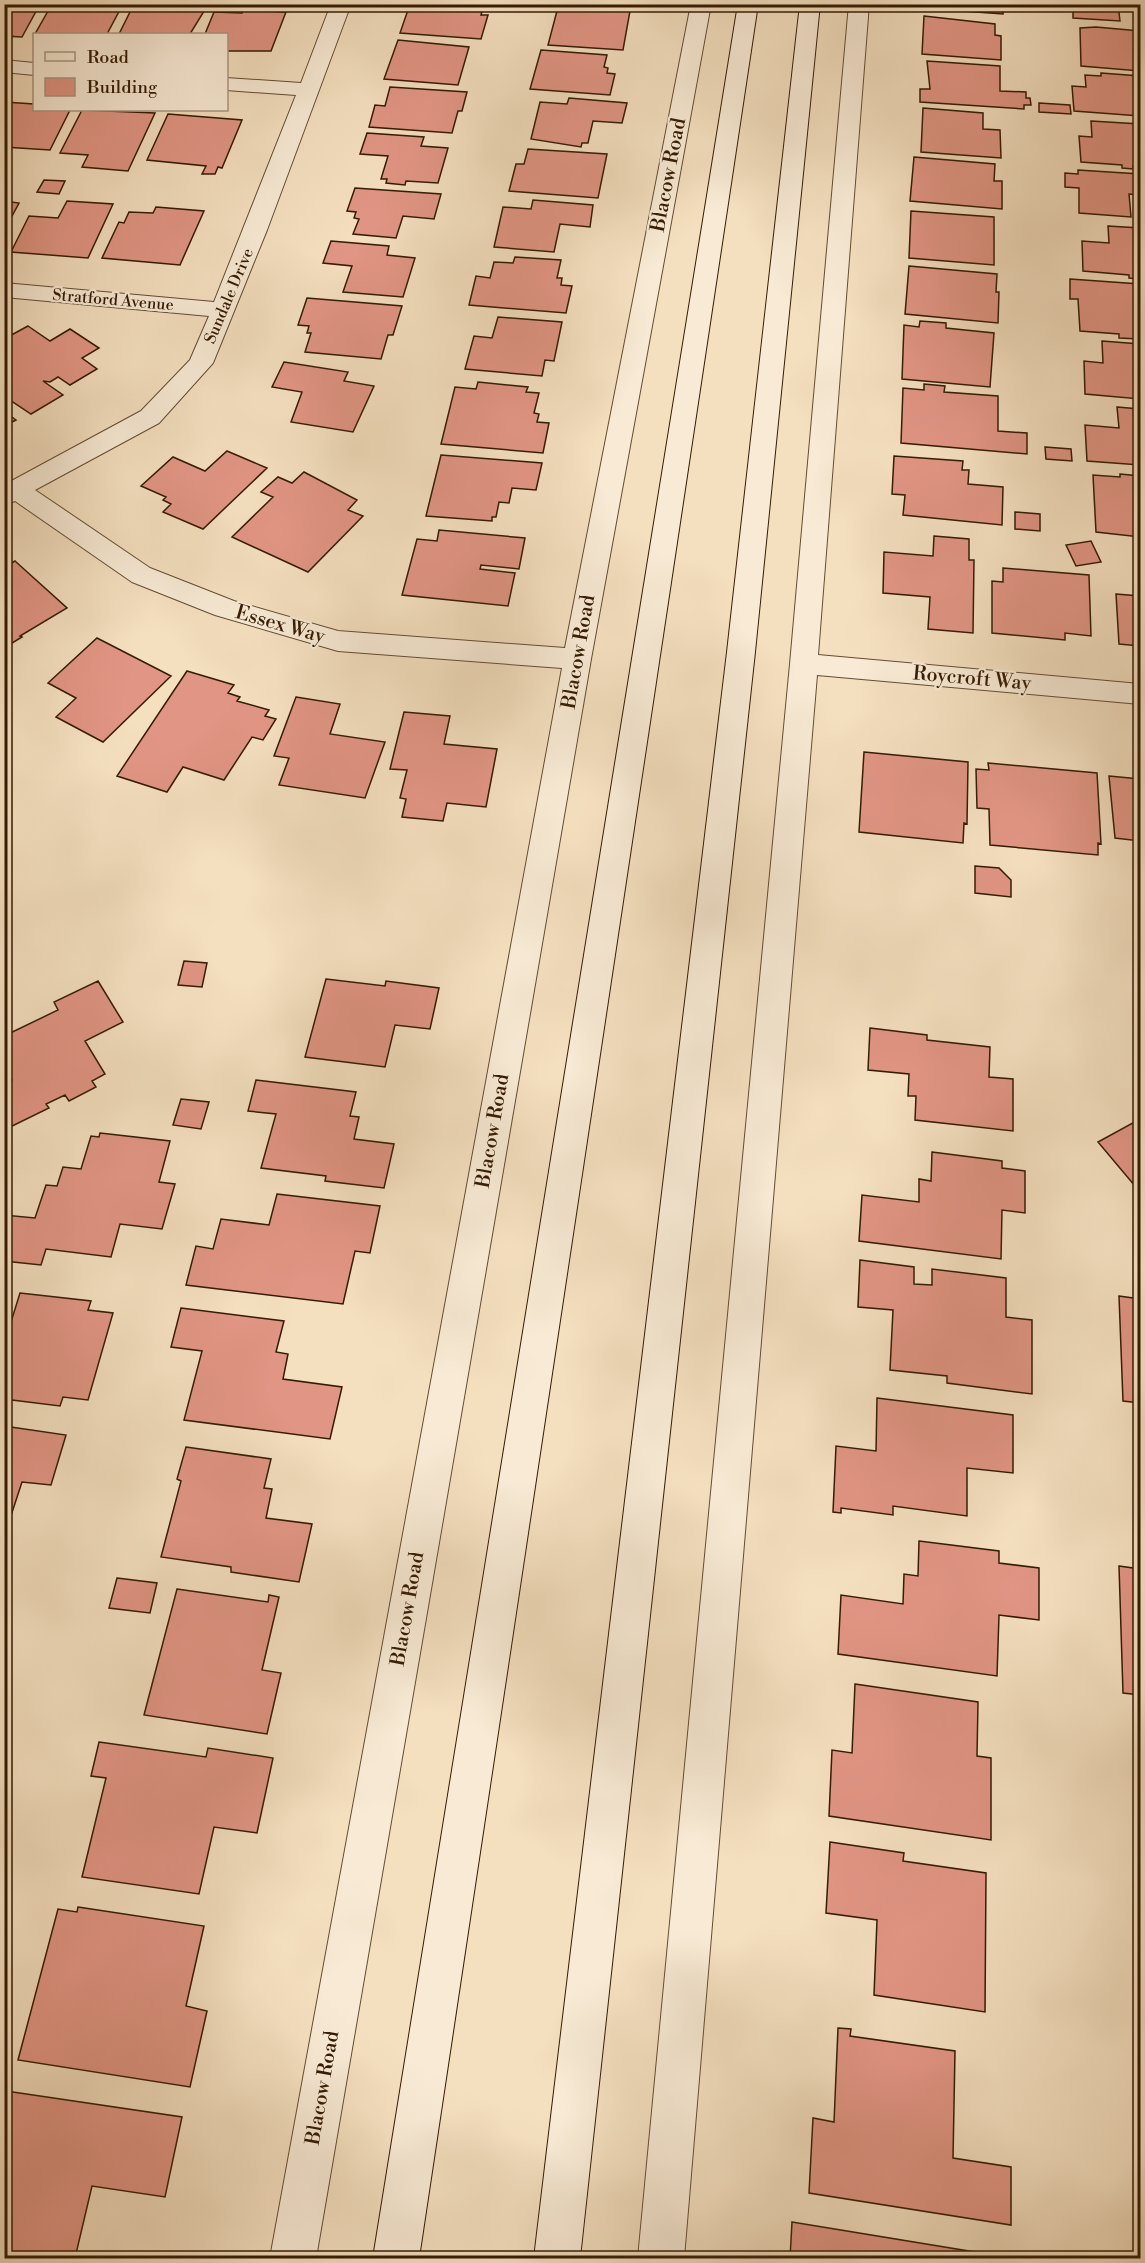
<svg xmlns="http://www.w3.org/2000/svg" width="1145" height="2263" font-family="'Libre Bodoni',serif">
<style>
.building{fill:#e19584;stroke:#341b03;stroke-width:1.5}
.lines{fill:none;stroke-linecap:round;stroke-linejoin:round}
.minor-casing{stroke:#644c32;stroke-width:2}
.secondary-casing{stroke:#341b03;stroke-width:2}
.minor{fill:#f8ead5;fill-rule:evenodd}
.secondary{fill:#f8ead5;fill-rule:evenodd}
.labels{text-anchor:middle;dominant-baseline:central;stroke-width:4.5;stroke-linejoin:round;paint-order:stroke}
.far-street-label{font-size:16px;fill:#341b03;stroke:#f8ead5}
.street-label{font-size:20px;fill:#341b03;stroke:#f8ead5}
</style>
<rect width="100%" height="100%" fill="#f4dfbf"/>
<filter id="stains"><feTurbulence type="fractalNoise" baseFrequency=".00333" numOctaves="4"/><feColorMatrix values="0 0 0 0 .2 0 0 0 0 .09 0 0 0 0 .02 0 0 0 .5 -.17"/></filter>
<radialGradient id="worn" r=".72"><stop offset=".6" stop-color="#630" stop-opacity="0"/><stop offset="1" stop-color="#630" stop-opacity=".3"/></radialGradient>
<!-- building -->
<path class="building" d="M4,4H40L22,37L4,36Z
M52,4H123L107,34H35Z
M134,4H162L206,8L190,34H119Z
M410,4H484L481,15H488L481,39L400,33Z
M920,4H1003V14L920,8Z
M1073,4H1118L1120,21L1073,18Z
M558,7L630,11L623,50L548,45Z
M243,10L286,12L271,51H226V34H205L214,12L242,13Z
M924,16L995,24V35L1001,36V60L922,54Z
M1096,27L1140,31V71L1081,66L1080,28Z
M398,40L469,47L458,85L384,79Z
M541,50L607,55L604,67L608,68L607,73L615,74L610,95L530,89Z
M927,61L1000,66V91L1026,92V98H1030L1031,105H1024V109L920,102V89H930Z
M1101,73L1140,76V116L1074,111L1072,86L1086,87L1085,75L1101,76Z
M390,87L467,92L462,111H458L452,133L369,127L375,105L385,106Z
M569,98L627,103L622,123L593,121L588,143H582L581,147L531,139L540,102L567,104Z
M4,102L34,104V110H70L50,150L4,147L8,137H4Z
M1039,103L1070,105L1071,114L1039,112Z
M923,108L983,113V129L1000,130L1001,158L921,152Z
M82,110L155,113L128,171L82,167L88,155L60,153Z
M168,114L242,120L222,168L218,167L215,174H202L206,166L147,160Z
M1091,121L1140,124V166H1133V169L1122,168V165L1081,162L1079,136L1092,137Z
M367,133L424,137L421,146L448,148L438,183L406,181L405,185L386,183L387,179H381L388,156L360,154Z
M528,149L607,154L598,198L509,191L516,164H524Z
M914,157L995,164L994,181H1002V209L910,201Z
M1078,170L1140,174V195L1129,194L1131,217L1079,213V188L1065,187V173L1078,174Z
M44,180L65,181L59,194L37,192Z
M355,188L441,194L434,219L403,216L396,238L353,234L359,219L354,218L356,212L347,211Z
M533,200L593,205L590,227L560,224L554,252L494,247L503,207L531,209Z
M4,201L19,203L4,231Z
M67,201L113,204L88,258L11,252L29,216L58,218Z
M156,207L204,211L180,265L102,258L119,222L124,223L129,212L153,213Z
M911,211L994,217V265L909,258Z
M1108,226L1140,228V279L1129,278V275L1083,271L1082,241L1109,243Z
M331,241L389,246L387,255L415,258L403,297L343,292L352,266L323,263Z
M515,257L561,260L557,278H562L561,285L572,286L566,313L469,305L476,276L490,278L494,262L513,263Z
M909,266L997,274L996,292H999L998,323L905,314Z
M1070,279L1140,284V339L1119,338V334L1080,331L1078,299H1070Z
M307,298L402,306L393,335H388L381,359L305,352L311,333H307L309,326L298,325Z
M498,317L562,322L554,361L545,360L542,376L465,369L474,336L492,338Z
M920,321L946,323V328L994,333L990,387L902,379L904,325L919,327Z
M28,326L50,341L70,329L99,348L82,358L97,369L70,385L58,377L50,382L43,381L63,395L31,414L4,396V339Z
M1102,341L1140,344V399L1085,394L1084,361L1103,363Z
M284,362L348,372L344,381L374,386L353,432L291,422L302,392L272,387Z
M478,382L528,387L526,392L539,393L534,413L539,414L537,422L549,423L543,453L441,444L455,387L476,389Z
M924,384L945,386L944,392L998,396V431L1027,433V454L901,443L903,388L924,390Z
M1117,407L1140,409V465L1087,461L1085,425L1119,428Z
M4,411L16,420L4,426Z
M1045,447L1071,449L1072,461L1046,459Z
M227,451L267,468L203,529L163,512L171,504L163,500L166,497L141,486L173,457L205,471Z
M441,455L542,463L536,490L512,488L509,503L499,502L496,517H492V521L426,516Z
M894,456L963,461L962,470H969L968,484L1003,487L1002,525L903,515L905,495L892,494Z
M304,472L357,500L348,510L363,516L308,572L232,537L273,497L261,492L278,477L292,483Z
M1120,474L1140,476V537L1096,532L1093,475L1120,477Z
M1015,512L1040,514V531L1015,529Z
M439,530L525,538L519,569L481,565L480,569L515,573L508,606L402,595L417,539L437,541Z
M934,536L969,539V560H974L973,633L928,629L930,597L883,593L884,552L933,556Z
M1091,541L1101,562L1076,566L1066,545Z
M15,561L67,608L20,636L22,637L4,648V567Z
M1003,568L1089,575L1091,636L1065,633V640L992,633V581L1003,582Z
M1116,594L1140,596V646L1119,644Z
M97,638L171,676L103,742L56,717L76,698L48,683Z
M187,671L234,685L228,693L240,697L237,701L269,710L265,716L276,719L263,740L252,737L224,780L183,767L167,792L117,776Z
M296,697L340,704L330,734L385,742L365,798L279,785L289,758L274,756Z
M404,712L450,716L444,744L497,749L486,807L447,803L443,821L402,817L406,799L400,798L407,770L390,769Z
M864,752L968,762L967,824L964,823L963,843L859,832Z
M988,763L1097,773L1101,844L1098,843V855L990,845L989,809L977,808L976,769L989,770Z
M1109,776L1140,779V841L1115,838Z
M975,866L999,868L1011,880V897L975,893Z
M184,961L207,963L202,987L178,985Z
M326,979L385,986L386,981L439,988L430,1029L395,1025L385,1067L305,1057Z
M98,981L123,1022L85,1041L105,1074L92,1081L96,1087L69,1101L65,1095L46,1104L49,1108L4,1130V1084L12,1080L4,1066V1036L58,1010L54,1002Z
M870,1028L927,1035V1040L990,1047L989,1077L1013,1079V1131L915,1120L916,1096H908L909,1074L868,1070Z
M256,1080L356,1092L350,1116L359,1117L354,1139L394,1144L384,1188L325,1181L326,1176L261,1168L276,1114L248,1111Z
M181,1099L209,1102L201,1129L173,1125Z
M1140,1119V1192L1098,1142Z
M100,1133L170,1141L159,1182L175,1184L162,1229L120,1224L111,1257L46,1249L41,1265L4,1261V1215L35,1218L46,1185L57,1186L63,1167L81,1169L91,1136L99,1137Z
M932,1152L1002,1161V1168L1025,1171V1213L1002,1210L1001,1259L859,1241L862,1195L919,1202V1179L931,1181Z
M277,1194L380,1206L370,1253L355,1251L343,1304L186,1285L196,1246L213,1249L221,1219L269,1225Z
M860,1260L914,1267V1284L932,1285V1269L1006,1278V1317L1032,1320V1394L947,1383V1376L890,1370L893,1310L858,1307Z
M20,1293L91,1301L88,1310L113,1313L88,1400L63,1397L60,1406L4,1399V1321L11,1322Z
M1119,1296L1140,1299V1403L1123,1401Z
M181,1308L284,1321L276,1352L288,1354L283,1379L342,1387L330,1439L184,1420L202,1351L171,1347Z
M877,1398L1013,1415V1473L967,1468V1516L893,1506V1515L841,1508V1513L833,1512L836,1446L876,1451Z
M4,1426L66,1435L51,1485L22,1482L4,1537Z
M186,1447L271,1459L264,1488L272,1489L266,1518L312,1524L299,1582L231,1572V1567L161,1557L181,1481L177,1479Z
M1136,1493H1140V1539L1137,1538Z
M919,1541L999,1551V1563L1039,1568V1620L999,1615L997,1676L838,1654L841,1595L903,1604L904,1574L918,1576Z
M1119,1566L1140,1569V1695L1123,1693Z
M117,1578L157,1583L150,1613L109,1608Z
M177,1589L268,1602L269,1595L279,1597L262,1670L281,1673L267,1734L144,1715Z
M855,1684L978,1702L977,1756L991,1758V1840L829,1816L832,1750L852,1753Z
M1137,1723H1140V1805Z
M99,1742L206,1757L208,1748L273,1758L257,1833L214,1827L199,1894L82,1877L106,1778L91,1776Z
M830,1842L904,1853L903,1861L986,1873L985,2012L874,1995L877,1920L826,1913Z
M78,1907L204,1926L186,2006L207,2011L190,2087L18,2060L58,1909L77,1912Z
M838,2028L851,2029L850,2036L955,2051L953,2158L1011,2167V2225L809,2193L813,2118L834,2122Z
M6,2091L182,2117L165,2197L92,2186L75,2258H4Z
M792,2222L999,2256V2258H790Z"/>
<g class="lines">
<defs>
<path id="minor" d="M331,4H351L267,230L213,363L159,423L35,490L150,568L234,601L338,631L565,648L691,4H711L591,659L316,2258H270L562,668L338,651L215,615L132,582L15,501L4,505V485L141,411L190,360L209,316L4,297V283L214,302L296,95L226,90V78L301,83Z
M849,4H869L818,655L1140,684V704L817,675L684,2258H638L790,664Z
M4,60L34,63V75L4,72Z"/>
<path id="secondary" d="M738,4H758L419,2258H373Z
M800,4H820L755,652L580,2258H534L727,652Z"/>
</defs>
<!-- minor casing -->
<use href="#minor" class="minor-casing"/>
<!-- secondary casing -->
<use href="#secondary" class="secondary-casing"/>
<!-- minor -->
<use href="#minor" class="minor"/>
<!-- secondary -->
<use href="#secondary" class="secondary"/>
</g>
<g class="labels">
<!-- far-street labels -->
<g class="far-street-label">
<text transform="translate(229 296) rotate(-67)">Sundale Drive</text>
<text transform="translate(113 300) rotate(5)">Stratford Avenue</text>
</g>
<!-- street labels -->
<g class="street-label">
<text transform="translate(669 175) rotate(-79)">Blacow Road</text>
<text transform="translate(280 625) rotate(16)">Essex Way</text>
<text transform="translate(579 652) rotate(-80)">Blacow Road</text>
<text transform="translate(972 679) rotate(5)">Roycroft Way</text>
<text transform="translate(493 1131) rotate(-80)">Blacow Road</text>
<text transform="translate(408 1609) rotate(-80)">Blacow Road</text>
<text transform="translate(323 2088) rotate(-80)">Blacow Road</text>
</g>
</g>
<!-- margin -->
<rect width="1145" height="2263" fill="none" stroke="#f4dfbf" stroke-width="24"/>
<rect x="6" y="6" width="1133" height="2251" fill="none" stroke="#341b03" stroke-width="3"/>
<rect x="12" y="12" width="1121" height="2239" fill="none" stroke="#341b03" stroke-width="1.5"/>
<!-- legend -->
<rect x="33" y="33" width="195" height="78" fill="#f8ead5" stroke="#aa9781" stroke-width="1.5"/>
<rect x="45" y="52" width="30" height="9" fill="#f8ead5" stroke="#aa9781" stroke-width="1.5"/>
<text x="87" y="63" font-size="18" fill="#341b03">Road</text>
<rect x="45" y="78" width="30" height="18" fill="#e19584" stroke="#aa9781" stroke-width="1.5"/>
<text x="87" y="93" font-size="18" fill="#341b03">Building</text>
<rect width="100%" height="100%" filter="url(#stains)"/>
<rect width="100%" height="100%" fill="url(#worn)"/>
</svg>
